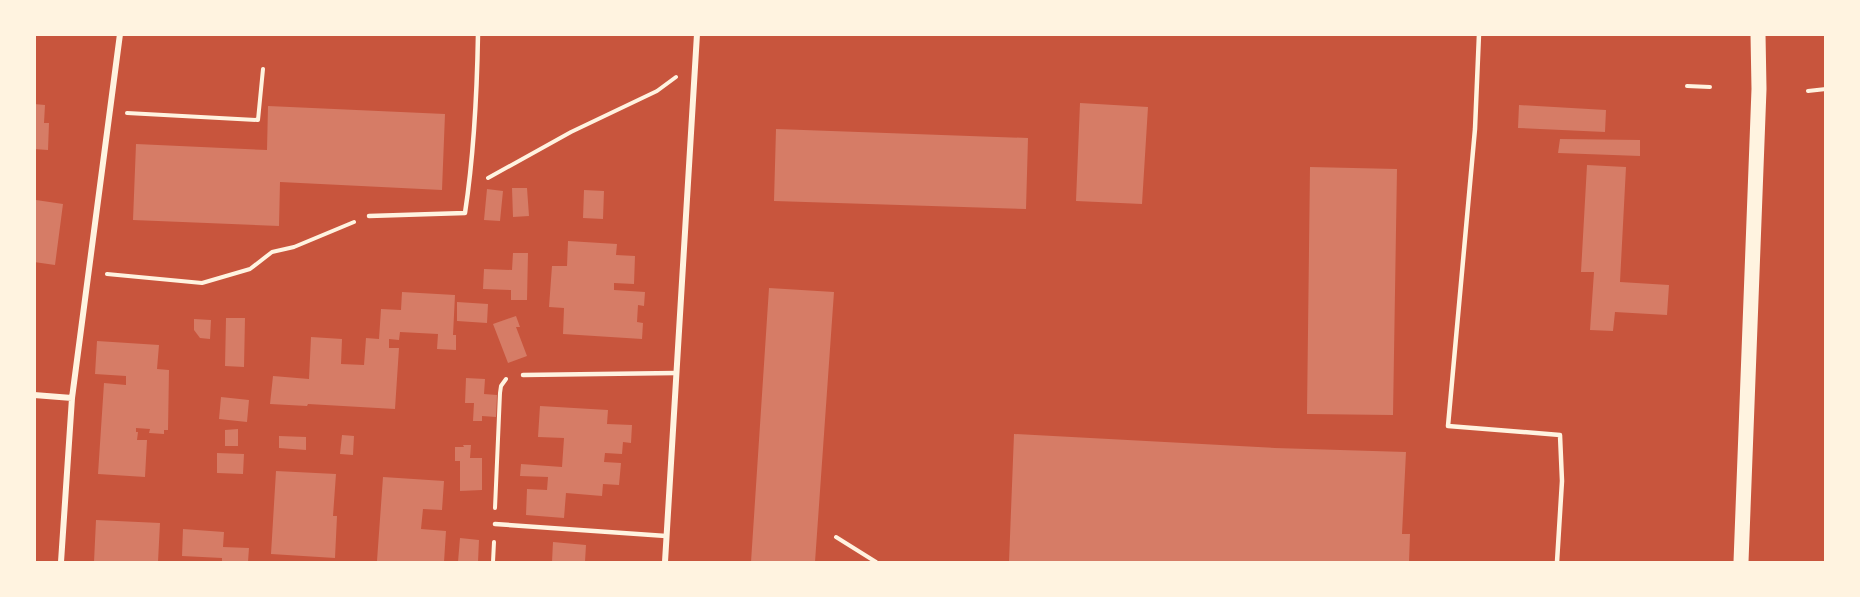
<svg xmlns="http://www.w3.org/2000/svg" width="1860" height="597" font-family="'Fira Sans',sans-serif">
<style>
.building{fill:#d67c66}
.lines{fill:none;stroke-linecap:round;stroke-linejoin:round}
.path{stroke:#fff3e0;stroke-width:4}
.service{stroke:#fff3e0;stroke-width:4.5}
.minor{stroke:#fff3e0;stroke-width:6}
.primary{stroke:#fff3e0;stroke-width:15}
</style>
<rect width="100%" height="100%" fill="#c8553d"/>
<!-- building -->
<path class="building" d="M1080,103L1148,107L1142,204L1076,201Z
M34,104L45,105L44,123H49L48,150L34,149Z
M1519,105L1606,110L1605,132L1518,128Z
M268,106L445,114L442,190L280,182L279,226L133,220L136,144L267,150Z
M776,129L1028,138L1026,209L774,201Z
M1560,139L1640,140V156L1558,153Z
M1587,165L1626,167L1620,282L1669,285L1667,315L1615,312L1613,331L1590,330L1594,272H1581Z
M1310,167L1397,169L1393,415L1307,414Z
M512,188H527L529,216L513,217Z
M487,189L503,191L500,221L484,220Z
M584,190L604,191L603,219L583,218Z
M36,200L63,204L55,265L34,262Z
M568,241L617,244L616,255L635,256L634,284L614,283V290L645,292L644,306L638,305L637,322L643,323L642,339L563,334L564,308L549,307L552,266H567Z
M513,253H528L527,300H511V290L483,289L484,269L512,270Z
M769,288L834,292L815,562H751Z
M402,292L455,295L453,335H456V350L437,349L438,334L400,332L399,340L389,339V348H399L395,409L308,404L307,406L270,404L273,376L309,379L311,337L342,339L341,364L364,365L366,338L379,339L381,309L401,310Z
M457,302L488,304L487,323L457,321Z
M516,316L520,327H516L527,356L508,363L493,324Z
M226,318H245L244,367L225,366Z
M194,319L211,320L210,339L200,338L194,330Z
M97,341L159,345L157,369L169,370L168,430H164V434L149,433L150,429L136,428V432H138L137,440H147L145,477L98,474L104,383L126,385V376L95,374Z
M466,378L485,379L484,394L497,395L496,417L482,416V421H473L474,403H465Z
M221,397L249,400L247,422L219,419Z
M540,406L608,410L607,424L632,425L631,443L623,442L622,454L605,453L604,462L621,463L619,485L603,484L602,496L566,493L564,518L526,515L527,489L547,490L548,477L520,476L521,464L562,467L564,438L538,437Z
M238,429V446H225V430Z
M1014,434L1275,448L1406,452L1402,534H1410L1409,562H1009Z
M342,435L354,436L353,455L340,454Z
M279,436L306,437V450L279,448Z
M463,445H471L470,458H482V490L460,491V461H455V447H464Z
M217,453L244,454L243,474L217,473Z
M276,471L336,474L333,516H337L335,558L271,554Z
M383,477L444,481L442,510L423,509L421,529L446,531L444,562L377,561Z
M96,520L160,523L158,562H94Z
M183,529L224,532L223,547L249,548L248,562H222V558L182,556Z
M460,538L479,540L478,562H458Z
M553,542L586,545L585,562H552Z"/>
<g class="lines">
<!-- path -->
<path class="path" d="M1687,86L1710,87
M1808,91L1826,89
M127,113L258,120L263,69
M488,178L571,132L657,91L676,77
M107,274L202,283L250,269L272,252L294,247L354,222
M495,508L500,393L501,386L506,379
M836,537L876,562
M493,562L494,542"/>
<!-- service -->
<path class="service" d="M1479,34L1475,129L1448,426L1560,435L1562,481L1557,562
M369,216L465,213C474,154 477,94 478,34
M523,375L676,373
M495,524L666,536"/>
<!-- minor -->
<path class="minor" d="M34,395L72,398
M61,562L72,398L120,34
M665,562L697,34"/>
<!-- primary -->
<path class="primary" d="M1741,562L1759,89L1758,34"/>
</g>
<!-- border -->
<rect width="1860" height="597" fill="none" stroke="#fff3e0" stroke-width="72"/>
</svg>
